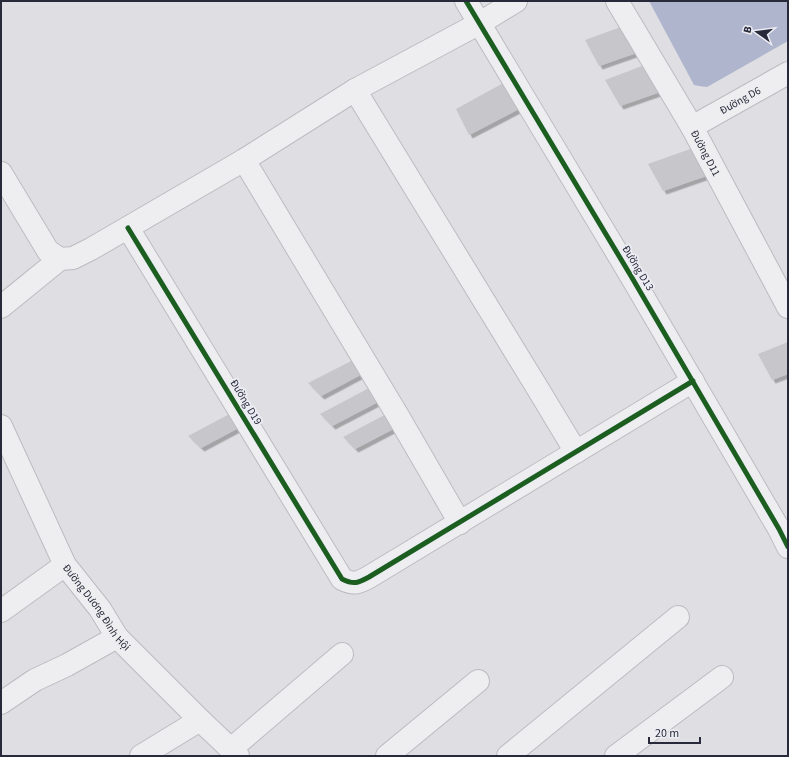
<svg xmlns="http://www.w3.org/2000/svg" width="789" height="757" font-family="'Source Sans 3',sans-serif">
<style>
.water{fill:#afb5cd}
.building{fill:#c6c6cb;filter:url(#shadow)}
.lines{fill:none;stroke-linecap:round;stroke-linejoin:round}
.minor-casing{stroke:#bcbcc0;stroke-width:24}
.minor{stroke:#eeeef0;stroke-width:22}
.cycleway-casing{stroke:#ecedf3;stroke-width:8}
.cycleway{stroke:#1b5e20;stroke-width:5}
.labels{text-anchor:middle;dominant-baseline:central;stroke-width:3.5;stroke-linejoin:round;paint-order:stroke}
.street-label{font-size:11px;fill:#28293a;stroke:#ecedf3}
</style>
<defs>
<filter id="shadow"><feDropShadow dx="3.5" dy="3.5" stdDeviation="0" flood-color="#0004"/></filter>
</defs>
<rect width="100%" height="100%" fill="#dfdfe3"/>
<!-- water -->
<path class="water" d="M649,1H788V41L707,87L699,86L694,85Z"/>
<!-- building -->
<path class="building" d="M629,24L645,50L599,66L585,40Z
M650,63L666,90L620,106L605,80Z
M507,81L519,109L469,135L456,109Z
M693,148L709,175L663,191L648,164Z
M788,342V374L772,380L758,354Z
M357,358L366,372L321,396L308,383Z
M369,388L378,402L332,426L320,414Z
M237,410L246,424L201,448L188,436Z
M392,411L401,425L355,449L343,437Z"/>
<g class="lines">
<defs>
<g id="minor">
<path d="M466,1L631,276L779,529L788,547"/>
<path id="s1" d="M617,1L692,127L788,307"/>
<path d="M355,90L538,389L576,452"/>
<path id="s2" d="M692,127L788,73"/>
<path d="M244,160L398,416L460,523"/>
<path d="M1,173L48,251L60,259"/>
<path d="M128,228L342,579C354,585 358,583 369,577L693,381"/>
<path d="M1,307L60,259L73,258L91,249L244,160L355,90L480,23L516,1"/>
<path id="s3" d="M1,426L65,565L100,609L117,637L200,720L238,756"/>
<path d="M1,611L65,565"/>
<path d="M1,703L35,680L67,665L117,637"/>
<path d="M231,749L342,654"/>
<path d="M141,756L200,720"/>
<path d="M387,756L478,681"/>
<path d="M508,756L678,617"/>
<path d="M616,756L722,677"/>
</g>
</defs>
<!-- minor casing -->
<use href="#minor" class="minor-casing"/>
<!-- minor -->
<use href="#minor" class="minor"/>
<defs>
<path id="cycleway" d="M466,1L631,276L779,529L788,547
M128,228L342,579C354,585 358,583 369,577L693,381"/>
</defs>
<!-- cycleway casing -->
<use href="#cycleway" class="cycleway-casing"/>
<!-- cycleway -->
<use href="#cycleway" class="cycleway"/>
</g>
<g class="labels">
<!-- street labels -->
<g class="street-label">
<text stroke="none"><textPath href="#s2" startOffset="55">Đường D6</textPath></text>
<text stroke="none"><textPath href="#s1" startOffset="176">Đường D11</textPath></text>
<text transform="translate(638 268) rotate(59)">Đường D13</text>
<text transform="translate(246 402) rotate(59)">Đường D19</text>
<text stroke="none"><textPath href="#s3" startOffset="206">Đường Dương Đình Hội</textPath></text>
</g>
</g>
<!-- border -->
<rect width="789" height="757" fill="none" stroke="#28293a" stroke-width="4"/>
<!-- north arrow -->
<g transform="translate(757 32) rotate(284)" stroke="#ecedf3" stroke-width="3" paint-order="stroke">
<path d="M0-3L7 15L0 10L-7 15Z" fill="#28293a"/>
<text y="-6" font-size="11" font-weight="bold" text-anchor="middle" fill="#28293a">B</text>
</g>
<!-- scale -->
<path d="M649 737v6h51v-6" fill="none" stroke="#28293a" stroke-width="2"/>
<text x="655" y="737" font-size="12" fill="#28293a" stroke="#ecedf3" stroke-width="3" paint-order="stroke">20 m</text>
</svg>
